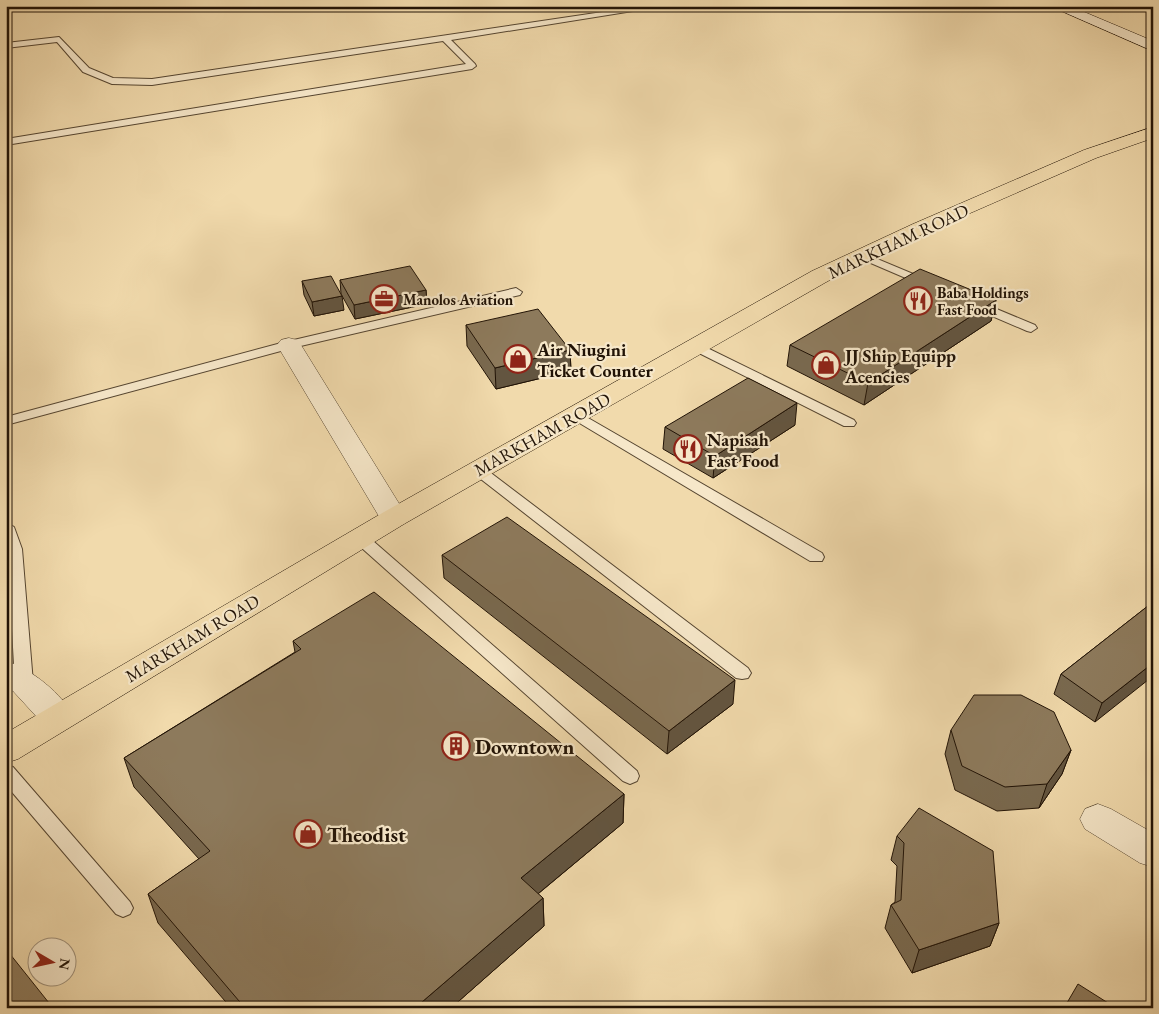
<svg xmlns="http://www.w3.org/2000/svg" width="1159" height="1014" font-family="'EB Garamond',serif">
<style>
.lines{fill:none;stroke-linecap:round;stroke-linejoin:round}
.lane-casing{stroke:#554530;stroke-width:2}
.street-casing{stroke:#554530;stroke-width:1}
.secondary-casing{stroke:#211306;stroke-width:1}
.primary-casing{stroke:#211306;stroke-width:1}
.lane{fill:#f6e7c9;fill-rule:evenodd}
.street{fill:#f6e7c9;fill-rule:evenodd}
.secondary{fill:#f6e7c9;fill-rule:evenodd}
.primary{fill:#f1daac;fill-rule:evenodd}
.wall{fill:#79694f;stroke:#211306}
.shaded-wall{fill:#635540;stroke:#211306}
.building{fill:#8d7a5c;stroke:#211306}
.labels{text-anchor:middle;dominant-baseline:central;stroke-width:4.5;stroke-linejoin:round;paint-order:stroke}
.far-poi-label{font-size:15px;font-weight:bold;fill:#211306;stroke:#f6e7c9;text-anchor:start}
.street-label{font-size:18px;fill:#211306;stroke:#f6e7c9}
.poi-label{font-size:18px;font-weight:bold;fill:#211306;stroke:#f6e7c9;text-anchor:start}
.near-poi-label{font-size:21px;font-weight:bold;fill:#211306;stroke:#f6e7c9;text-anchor:start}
</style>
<rect width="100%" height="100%" fill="#f1daac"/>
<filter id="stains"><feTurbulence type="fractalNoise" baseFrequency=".004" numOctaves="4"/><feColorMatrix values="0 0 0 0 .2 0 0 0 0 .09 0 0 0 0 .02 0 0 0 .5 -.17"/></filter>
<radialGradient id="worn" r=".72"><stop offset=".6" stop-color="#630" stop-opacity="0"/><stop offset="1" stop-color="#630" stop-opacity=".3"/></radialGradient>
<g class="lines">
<defs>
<path id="lane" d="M643,6H664L451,40L475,64L476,66L472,69L6,145V139L466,64L443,41L152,85L112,84L83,72L57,42L6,48V43L59,37L89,68L113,78L152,79Z
M863,253L930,281L932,283L930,285H922L859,258L857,256Z
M516,288L522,292L520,295L292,348L6,425V417L285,342Z
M975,300L1035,325L1037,328L1031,332L1027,331L971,307L969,304Z
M697,343L854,420L856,423L854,426H844L693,350L691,347Z
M576,411L822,553L824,557L822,561H810L571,418L569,415Z
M478,466L483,467L748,668L751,673L748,678L742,679L736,678L473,473L471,470Z
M6,522L14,527L22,549L33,683L30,688L24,689L18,688L15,683Z
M360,533L365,534L637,771L639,776L637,781L630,784L623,781L355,542L352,538Z
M6,765L13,767L130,902L133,908L130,914L123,917L116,914L6,785Z"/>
<path id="street" d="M289,338L297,340L301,345L408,518L404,524L394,527L384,524L380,518L277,345L281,340Z
M6,661C33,670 61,693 75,718L70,727L58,731L46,727L13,691L6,688Z
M1098,804L1111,809L1153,833V867L1140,863L1085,829L1080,819L1085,809Z"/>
<path id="secondary" d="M1050,6H1070L1153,41V51Z"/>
<path id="primary" d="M1153,127V138L1096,158L927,232L828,281L404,524L18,759L6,763V733L384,512L812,271L913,224L1084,150Z"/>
</defs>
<!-- lane casing -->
<use href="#lane" class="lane-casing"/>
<!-- street casing -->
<use href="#street" class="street-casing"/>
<!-- secondary casing -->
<use href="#secondary" class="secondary-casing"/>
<!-- primary casing -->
<use href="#primary" class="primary-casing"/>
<!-- lane -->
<use href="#lane" class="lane"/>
<!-- street -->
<use href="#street" class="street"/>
<!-- secondary -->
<use href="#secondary" class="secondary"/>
<!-- primary -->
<use href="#primary" class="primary"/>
</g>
<!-- wall -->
<path class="wall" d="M340,280L426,290L427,304L355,319L341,294Z
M302,281L344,310L314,316L304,295Z
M996,300L991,321L864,405L787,366L790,345Z
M466,325L570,350L571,371L496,389L467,346Z
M795,425L713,478L663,449L665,427Z
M442,555L733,704L667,754L444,578Z
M1153,602L1095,722L1054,694L1061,674Z
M293,641L624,794L623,823L538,894L543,898L544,926L451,1008H231L158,923L148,894L199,859L134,787L124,758L295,652Z
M951,730L1071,750L1062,774L1039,808L997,811L955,790L945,754Z
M897,836L999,923L990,946L912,973L885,928L891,905L895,902L897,866L891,860Z"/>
<!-- shaded-wall -->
<path class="shaded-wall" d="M426,290L427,304L355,319L354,305Z
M342,296L344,310L314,316L312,302Z
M996,300L991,321L864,405L868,383Z
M570,350L571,371L496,389L495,368Z
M797,403L795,425L713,478L715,456Z
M1153,663V676L1095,722L1102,703Z
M735,680L733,704L667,754L669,731Z
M1071,750L1062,774L1039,808L1047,784Z
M624,794L623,823L522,907L521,878Z
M543,898L544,926L451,1008H415Z
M999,923L990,946L912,973L919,950Z"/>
<!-- building -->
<path class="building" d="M410,266L426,290L354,305L340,280Z
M920,269L996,300L868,383L790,345Z
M331,276L342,296L312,302L302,281Z
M538,309L570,350L495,368L466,325Z
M748,378L797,403L715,456L665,427Z
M507,517L735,680L669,731L442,555Z
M374,592L624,794L521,878L543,898L415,1008H245L148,894L210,851L124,758L301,649L293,641Z
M1153,602V663L1102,703L1061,674Z
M974,695H1021L1054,712L1071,750L1047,784L1005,787L962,766L951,730Z
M919,808L993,851L999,923L919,950L891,905L901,900L904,843L897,836Z
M6,949L53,1008H6Z
M1078,984L1116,1008H1064Z"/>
<!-- icons -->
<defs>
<symbol id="office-ring" viewBox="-11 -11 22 22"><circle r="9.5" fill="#f6e7c9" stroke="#8f2418" stroke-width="1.5"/><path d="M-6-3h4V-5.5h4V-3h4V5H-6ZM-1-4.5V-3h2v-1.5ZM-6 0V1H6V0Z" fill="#8f2418"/></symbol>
<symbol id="restaurant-ring" viewBox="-11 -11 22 22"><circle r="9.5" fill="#f6e7c9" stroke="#8f2418" stroke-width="1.5"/><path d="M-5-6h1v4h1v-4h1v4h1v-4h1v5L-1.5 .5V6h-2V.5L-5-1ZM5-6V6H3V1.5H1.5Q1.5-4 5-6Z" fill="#8f2418"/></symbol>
<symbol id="shop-ring" viewBox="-11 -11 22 22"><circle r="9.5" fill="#f6e7c9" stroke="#8f2418" stroke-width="1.5"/><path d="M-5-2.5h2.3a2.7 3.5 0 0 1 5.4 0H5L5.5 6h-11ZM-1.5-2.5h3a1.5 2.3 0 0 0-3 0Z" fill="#8f2418"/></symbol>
<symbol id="building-ring" viewBox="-11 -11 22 22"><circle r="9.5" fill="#f6e7c9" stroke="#8f2418" stroke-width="1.5"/><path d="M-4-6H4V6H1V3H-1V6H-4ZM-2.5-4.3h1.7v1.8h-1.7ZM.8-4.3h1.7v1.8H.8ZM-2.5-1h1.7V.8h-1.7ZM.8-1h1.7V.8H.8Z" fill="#8f2418"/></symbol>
</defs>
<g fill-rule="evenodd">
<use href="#office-ring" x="368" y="283" width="32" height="32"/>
<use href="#restaurant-ring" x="902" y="285" width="32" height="32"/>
<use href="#shop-ring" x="502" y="343" width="32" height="32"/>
<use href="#shop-ring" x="810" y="349" width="32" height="32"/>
<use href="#restaurant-ring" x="672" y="433" width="32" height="32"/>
<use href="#building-ring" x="440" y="730" width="32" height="32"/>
<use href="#shop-ring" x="292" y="818" width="32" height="32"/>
</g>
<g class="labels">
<!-- far-poi labels -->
<g class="far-poi-label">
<text x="937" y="292">Baba Holdings<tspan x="937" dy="17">Fast Food</tspan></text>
<text x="403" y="299">Manolos Aviation</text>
</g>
<!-- street labels -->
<g class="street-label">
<text transform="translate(898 241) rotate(-25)">MARKHAM ROAD</text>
<text transform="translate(542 434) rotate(-29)">MARKHAM ROAD</text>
<text transform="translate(192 638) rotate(-31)">MARKHAM ROAD</text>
</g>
<!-- poi labels -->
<g class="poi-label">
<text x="537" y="349">Air Niugini<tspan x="537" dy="21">Ticket Counter</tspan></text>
<text x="845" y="355">JJ Ship Equipp<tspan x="845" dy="21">Acencies</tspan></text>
<text x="707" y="439">Napisah<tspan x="707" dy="21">Fast Food</tspan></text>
</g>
<!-- near-poi labels -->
<g class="near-poi-label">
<text x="475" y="746">Downtown</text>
<text x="327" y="834">Theodist</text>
</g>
</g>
<!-- margin -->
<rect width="1159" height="1014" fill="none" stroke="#f1daac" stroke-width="25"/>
<rect x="8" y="8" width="1144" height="999" fill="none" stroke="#211306" stroke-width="2.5"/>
<rect x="12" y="12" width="1134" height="989" fill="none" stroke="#211306"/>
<!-- north arrow -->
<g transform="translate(52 962) rotate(99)"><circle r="24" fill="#f6e7c9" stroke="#a1927b"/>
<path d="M0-4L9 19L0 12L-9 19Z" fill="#8f2418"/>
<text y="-8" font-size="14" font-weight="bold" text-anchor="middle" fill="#211306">N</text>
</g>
<rect width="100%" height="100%" filter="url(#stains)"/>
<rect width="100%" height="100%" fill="url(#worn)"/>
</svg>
